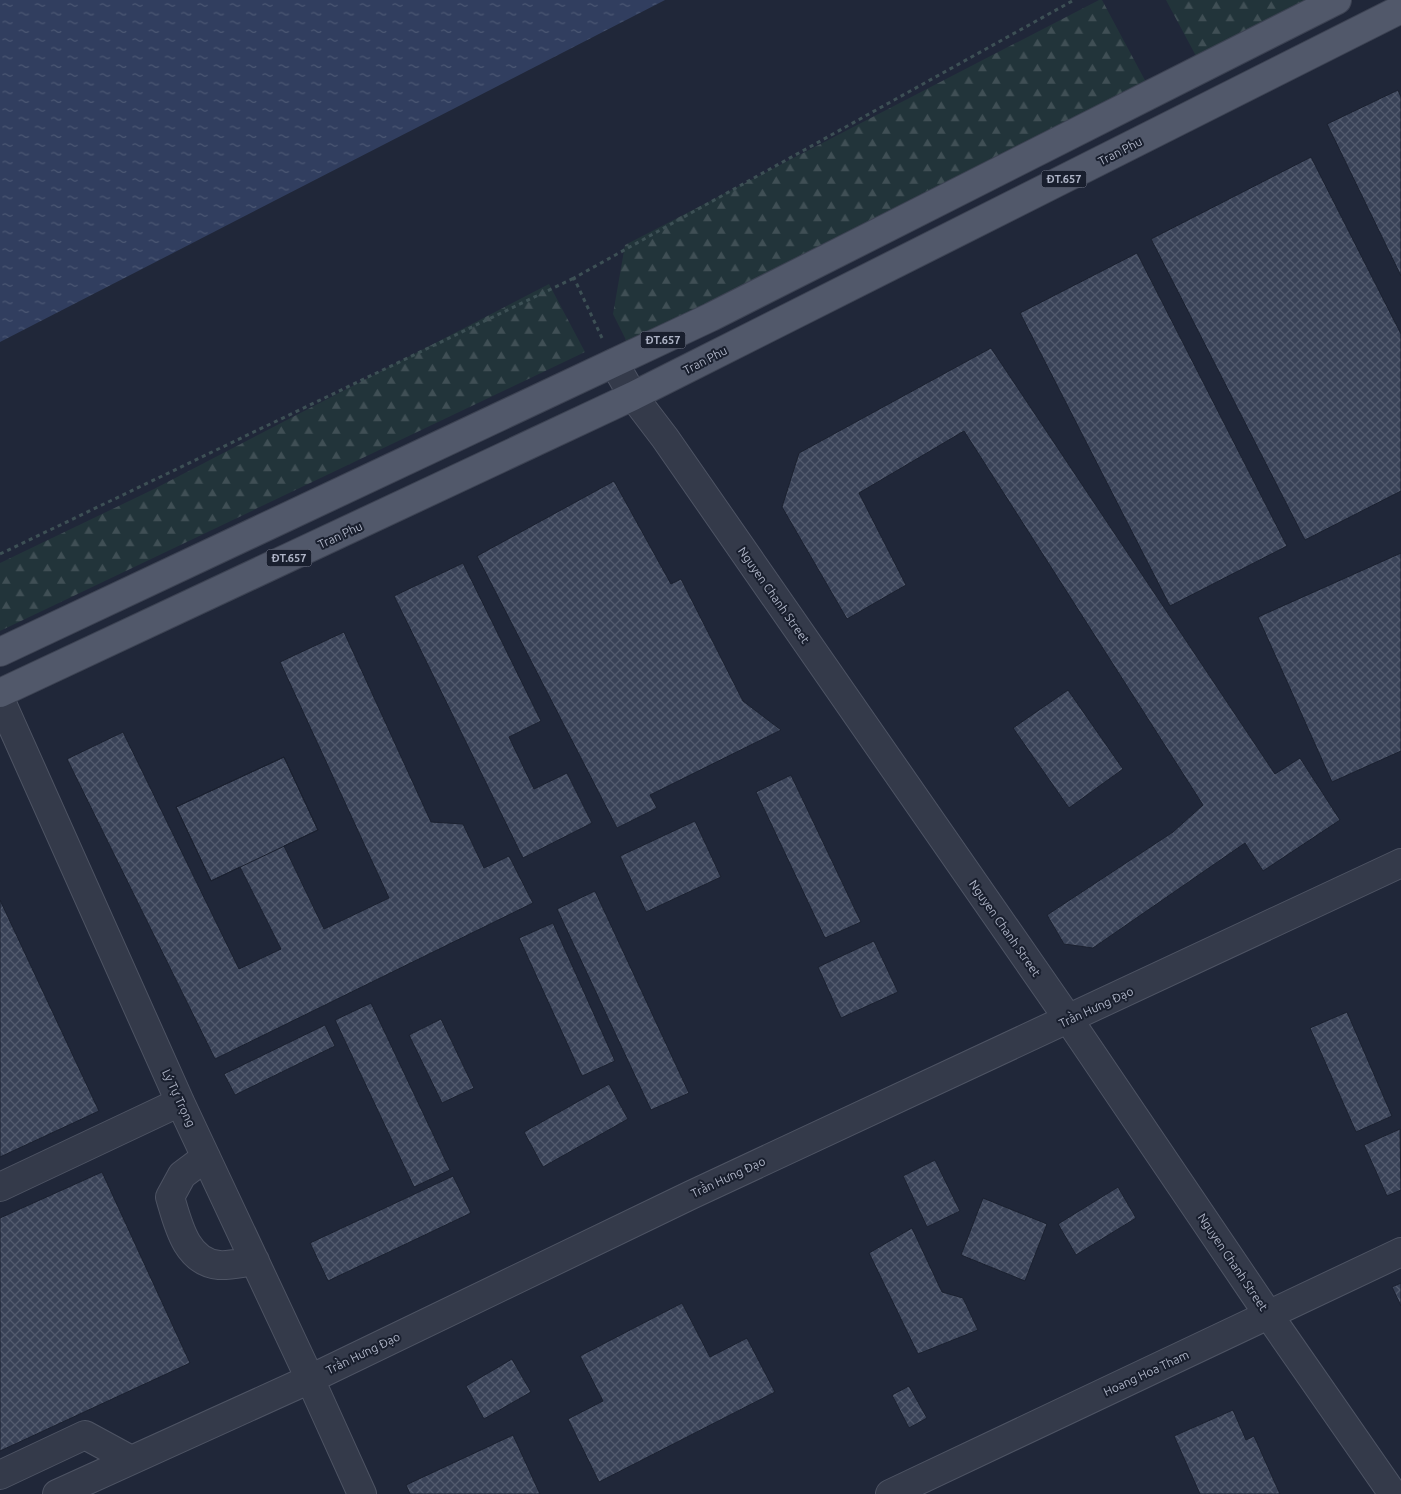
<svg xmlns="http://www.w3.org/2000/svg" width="1401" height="1494" font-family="Ubuntu,sans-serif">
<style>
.forest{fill:url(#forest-firs)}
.water{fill:url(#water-ripples)}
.building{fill:url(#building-cross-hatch);stroke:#1b2130}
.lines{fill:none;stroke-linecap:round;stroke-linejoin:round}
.minor-casing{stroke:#4e5464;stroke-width:30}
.major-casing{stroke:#3d4353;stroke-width:30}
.path{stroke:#3d5055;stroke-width:3;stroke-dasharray:4 4;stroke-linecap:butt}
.minor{stroke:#343a4a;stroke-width:28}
.major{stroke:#51586a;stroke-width:28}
.labels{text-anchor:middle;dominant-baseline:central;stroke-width:4;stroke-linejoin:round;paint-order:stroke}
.shield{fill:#191f2e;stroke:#818798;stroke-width:1}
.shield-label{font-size:11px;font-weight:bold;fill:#aeb4c6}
.street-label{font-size:12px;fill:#aeb4c6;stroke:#191f2e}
</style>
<defs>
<pattern id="forest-firs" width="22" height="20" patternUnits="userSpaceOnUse" patternTransform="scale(1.25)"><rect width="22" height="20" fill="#22343a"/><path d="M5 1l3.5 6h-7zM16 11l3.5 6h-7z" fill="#404f55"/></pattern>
<pattern id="water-ripples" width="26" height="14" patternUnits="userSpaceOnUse" patternTransform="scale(1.25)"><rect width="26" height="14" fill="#313e5f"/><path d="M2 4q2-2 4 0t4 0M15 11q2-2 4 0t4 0" fill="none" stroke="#4c5874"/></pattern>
<pattern id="building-cross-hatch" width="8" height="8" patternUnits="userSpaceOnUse" patternTransform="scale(1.25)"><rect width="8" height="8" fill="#394257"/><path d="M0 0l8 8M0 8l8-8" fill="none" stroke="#535b6e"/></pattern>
</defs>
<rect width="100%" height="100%" fill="#202739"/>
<!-- forest -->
<path class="forest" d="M1099,0H1102L1147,84L630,348L613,314L625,245Z
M1166,0H1306L1196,56Z
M549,284L585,352L0,631V563L154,489Z"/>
<!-- water -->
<path class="water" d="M0,0H665L0,342Z"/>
<!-- building -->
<path class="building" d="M1398,90L1401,97V276L1327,124Z
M1311,157L1401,334V491L1305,540L1151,239Z
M1137,253L1287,546L1170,606L1020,313Z
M991,348L1275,774L1300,758L1340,820L1263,871L1245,843L1093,948L1064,944L1047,915L1173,832L1203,805L964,431L859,493L906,585L847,619L782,507L799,453Z
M614,481L671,584L681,579L743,701L781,730L650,795L657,808L617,828L477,556Z
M1401,553V751L1332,782L1258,617Z
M463,563L541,721L509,737L534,789L567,773L592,823L523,858L394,596Z
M344,632L431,822L463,824L484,868L509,856L533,903L215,1059L67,759L123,732L239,969L281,949L240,867L211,881L176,807L284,757L318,830L284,846L324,929L389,898L280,662Z
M1068,690L1123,769L1069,808L1013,728Z
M284,757L318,830L211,881L176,807Z
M791,775L861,922L825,938L756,792Z
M695,821L721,877L646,912L620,856Z
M595,891L689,1093L651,1110L557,909Z
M0,900L99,1111L0,1157Z
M553,923L615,1061L582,1076L519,938Z
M874,941L898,992L841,1018L818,967Z
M371,1003L450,1170L414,1187L335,1020Z
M1347,1012L1392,1116L1356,1132L1310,1028Z
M441,1019L474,1088L442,1103L409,1035Z
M325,1025L335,1046L235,1095L224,1074Z
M609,1084L628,1119L543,1167L524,1132Z
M1400,1129L1401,1190L1387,1196L1364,1145Z
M935,1160L960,1211L927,1227L903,1176Z
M102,1172L190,1363L0,1451V1218Z
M453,1176L471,1213L328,1281L310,1243Z
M1118,1187L1136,1218L1076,1255L1058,1224Z
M983,1198L1047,1224L1025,1281L961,1255Z
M912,1228L942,1292L963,1298L978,1330L918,1354L869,1253Z
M1401,1283V1306L1392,1287Z
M682,1303L710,1357L747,1338L775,1392L599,1482L568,1419L603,1401L580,1356Z
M512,1359L531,1392L484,1419L466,1386Z
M909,1386L927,1418L909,1428L892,1395Z
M1233,1410L1246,1440L1254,1436L1280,1494H1200L1174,1436Z
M513,1435L540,1494H410L406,1485Z"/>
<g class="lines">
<defs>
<path id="minor" d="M614,363L633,396L665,438L1069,1020L1268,1314L1393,1494
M0,699L180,1102L310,1379L362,1494
M206,1157L182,1175L170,1197C178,1224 186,1262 219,1265C230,1266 244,1262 255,1261
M0,1187L180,1102
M0,1475L85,1435L131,1460
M57,1494L310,1379L691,1195L1401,863
M890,1494L1401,1252"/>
<path id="major" d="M0,652L711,317L1337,0
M0,693L633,396L1401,9"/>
</defs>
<!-- minor casing -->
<use href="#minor" class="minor-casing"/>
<!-- major casing -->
<use href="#major" class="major-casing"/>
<!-- path -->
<path class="path" d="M602,338L574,278L1074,0
M0,554L574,278"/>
<!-- minor -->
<use href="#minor" class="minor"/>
<!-- major -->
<use href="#major" class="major"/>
</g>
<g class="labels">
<!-- shield labels -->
<g class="shield">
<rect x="1041.5" y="170.5" width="45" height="17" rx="4"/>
<rect x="640.5" y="331.5" width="45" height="17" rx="4"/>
<rect x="266.5" y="549.5" width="45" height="17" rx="4"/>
</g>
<g class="shield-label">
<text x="1064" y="179">ĐT.657</text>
<text x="663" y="340">ĐT.657</text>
<text x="289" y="558">ĐT.657</text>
</g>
<!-- street labels -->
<g class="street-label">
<text transform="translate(1120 151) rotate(-27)">Tran Phu</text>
<text transform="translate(705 360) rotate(-27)">Tran Phu</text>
<text transform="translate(340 535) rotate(-25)">Tran Phu</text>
<text transform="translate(774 595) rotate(55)">Nguyen Chanh Street</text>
<text transform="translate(1005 928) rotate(55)">Nguyen Chanh Street</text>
<text transform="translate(1096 1007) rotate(-25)">Trần Hưng Đạo</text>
<text transform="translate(179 1098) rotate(65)">Lý Tự Trọng</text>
<text transform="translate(728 1177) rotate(-25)">Trần Hưng Đạo</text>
<text transform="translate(1233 1262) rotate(56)">Nguyen Chanh Street</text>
<text transform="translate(363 1353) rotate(-26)">Trần Hưng Đạo</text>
<text transform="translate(1146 1373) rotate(-25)">Hoang Hoa Tham</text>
</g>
</g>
</svg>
